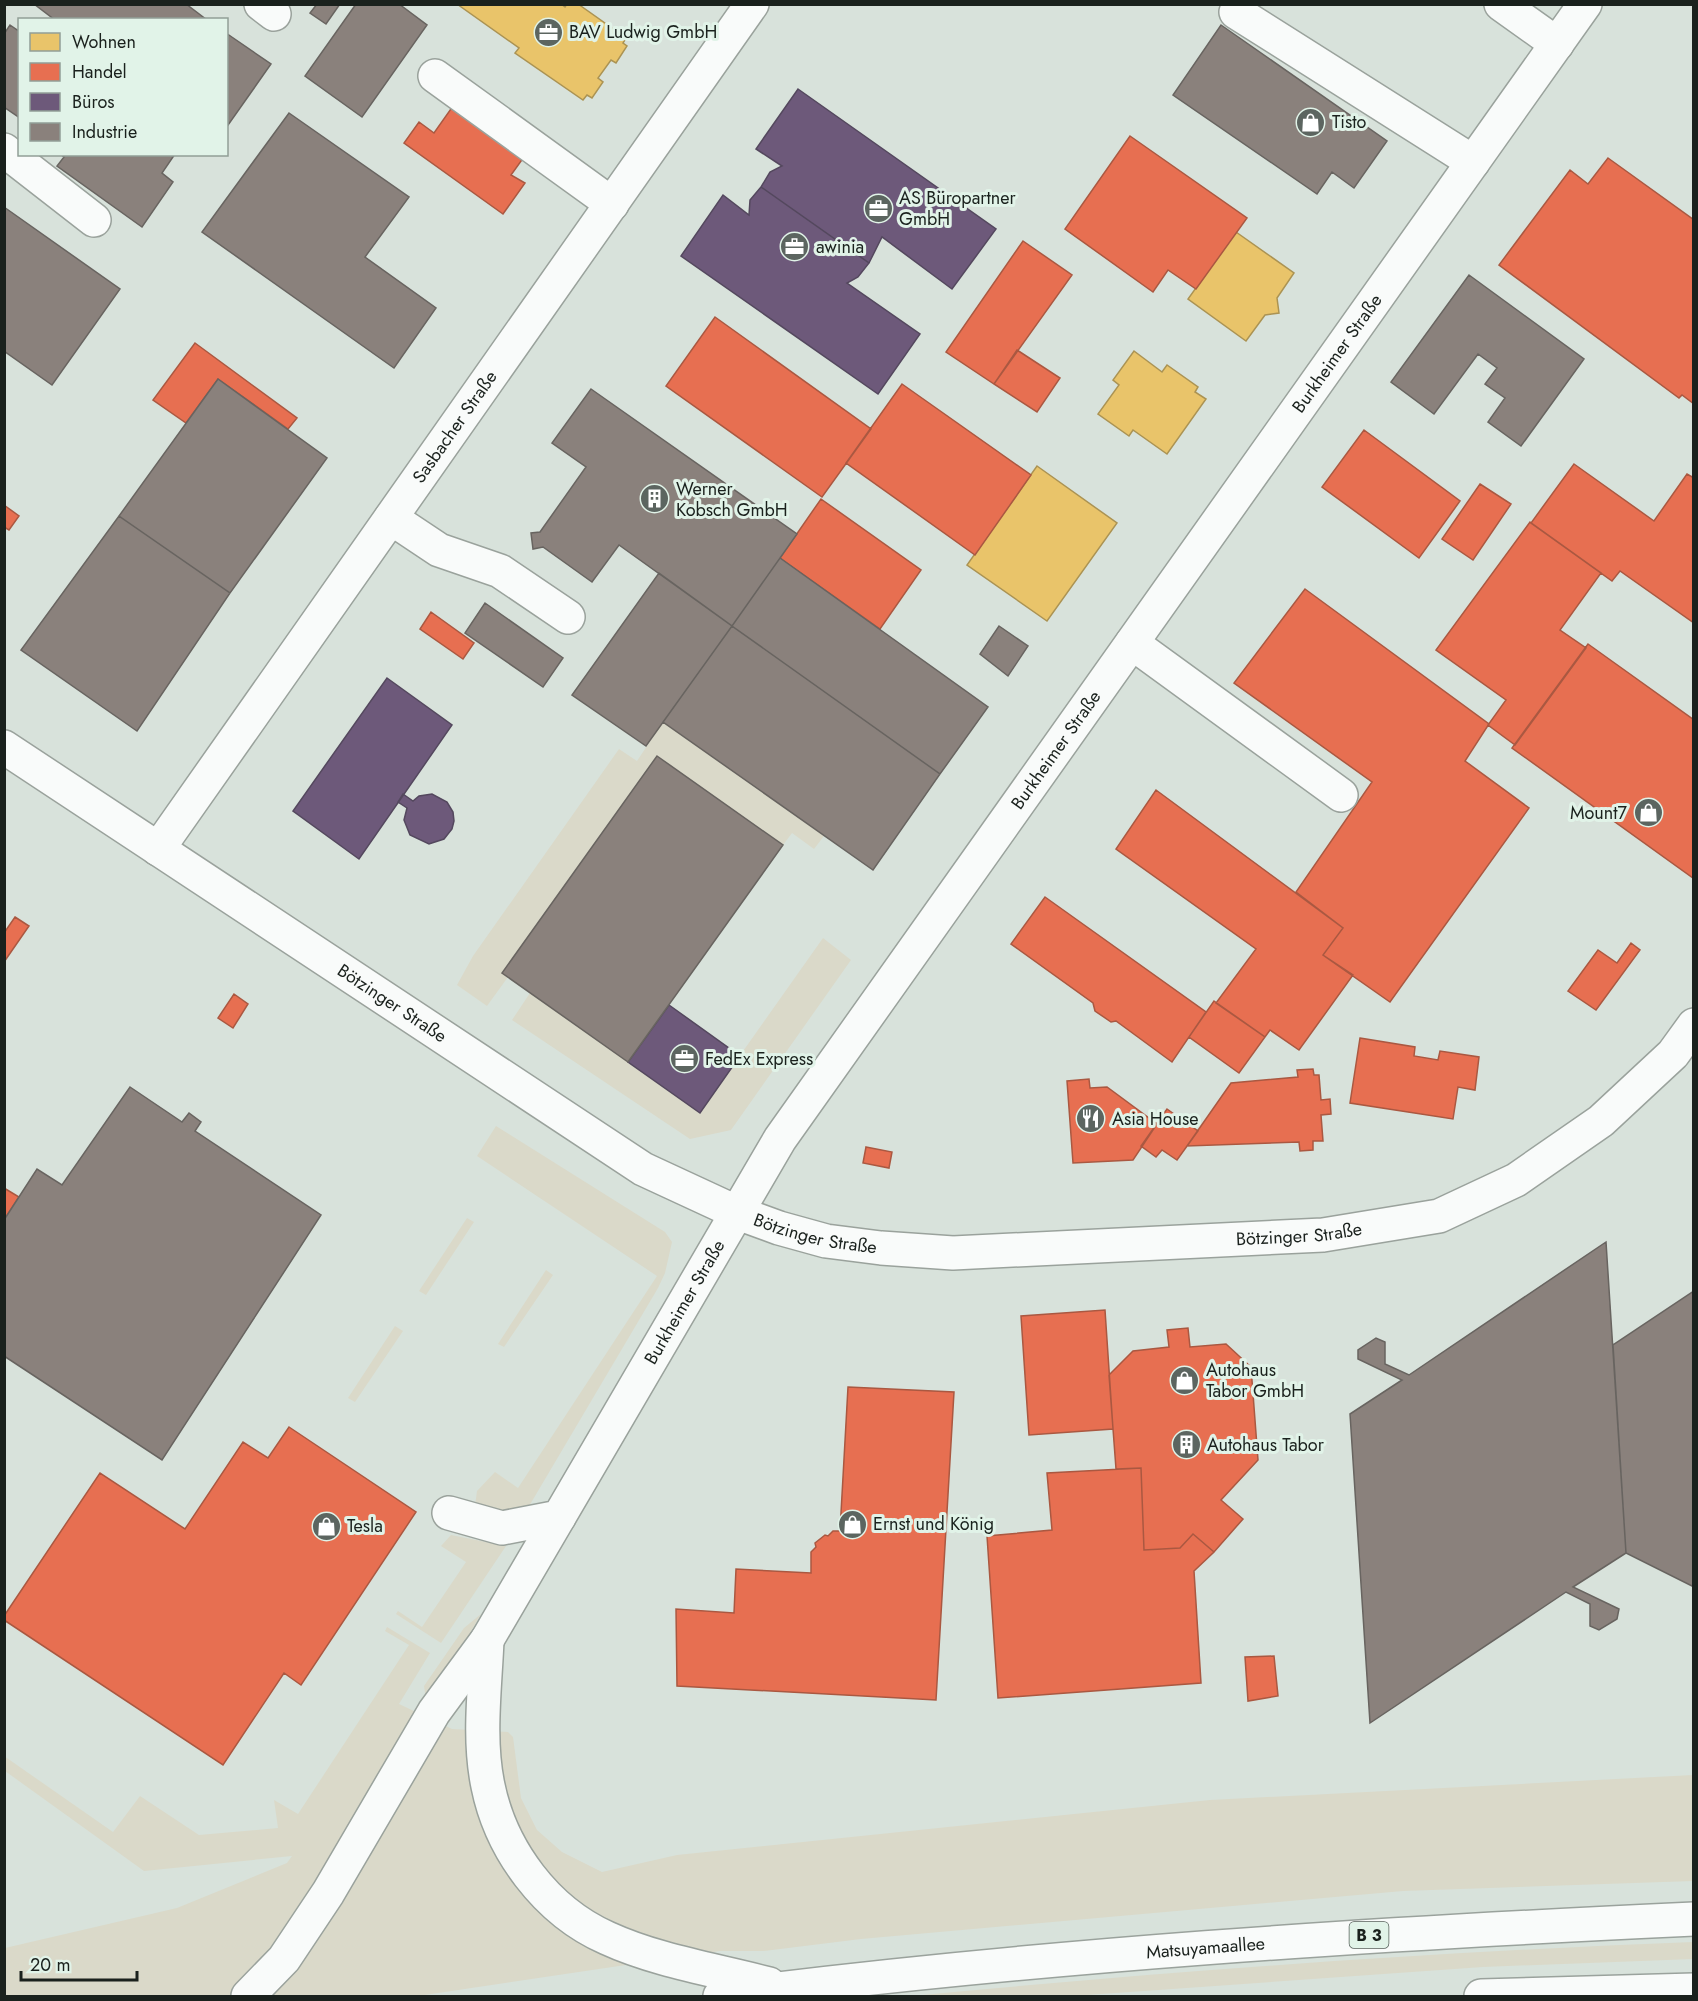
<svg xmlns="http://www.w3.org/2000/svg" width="1698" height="2001" font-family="Jost,sans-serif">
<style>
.green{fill:#dad9c9}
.homes{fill:#e9c46a;stroke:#ab9353;stroke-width:1.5}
.shops{fill:#e76f51;stroke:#aa5841;stroke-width:1.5}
.offices{fill:#6d597a;stroke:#54485e;stroke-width:1.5}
.industry{fill:#8a817c;stroke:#686460;stroke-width:1.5}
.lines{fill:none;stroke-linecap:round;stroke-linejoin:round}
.minor-casing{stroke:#9aa29c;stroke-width:36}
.highway-casing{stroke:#9aa29c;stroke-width:36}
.minor{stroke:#f9fbfa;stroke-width:33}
.highway{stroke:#f9fbfa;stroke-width:33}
.labels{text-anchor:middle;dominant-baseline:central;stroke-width:6;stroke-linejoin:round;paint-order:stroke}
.shield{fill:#e1f3e8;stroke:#56605a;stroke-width:1.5}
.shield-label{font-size:16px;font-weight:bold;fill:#1a211d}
.poi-label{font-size:18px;fill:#1a211d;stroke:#e1f3e8;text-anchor:start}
.street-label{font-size:18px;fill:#1a211d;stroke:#e1f3e8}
</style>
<rect width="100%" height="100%" fill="#d8e2db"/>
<!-- green -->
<path class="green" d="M663,722L824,836L814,849L792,833L783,845L657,756L503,972L508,977L487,1006L457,985L473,956L619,749L637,761Z
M823,938L851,960L731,1130L690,1139L512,1020L530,993L700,1112Z
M496,1126L665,1232L672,1242L665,1273L658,1288L525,1513L497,1514L475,1506L477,1491L495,1472L518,1488L657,1276L477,1156Z
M467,1218L474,1222L426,1295L419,1291Z
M546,1270L553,1275L504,1347L498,1344Z
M395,1326L403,1331L355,1402L348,1398Z
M451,1535L506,1546L441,1643L396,1614L398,1611L422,1627L466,1562L441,1546Z
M481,1614L431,1701L426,1700L424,1686L464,1628Z
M387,1627L430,1653L399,1704L452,1729L508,1732L513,1737L521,1798L537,1830L562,1852L602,1872L677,1855L1210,1800L1693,1775V1881L1403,1891L861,1939L764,1951H720L418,1996H5V1948L177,1908L287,1863L292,1856L144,1871L5,1771L4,1756L113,1832L140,1796L199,1835L278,1828L274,1800L298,1814L409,1645L385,1631Z
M1693,1942V1959L1483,1967L1073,1996H912C1173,1971 1432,1952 1693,1942Z"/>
<!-- homes -->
<path class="homes" d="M457,4H561L565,7L567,4H578L626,38L623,43L627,46L616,63L611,60L598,78L603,82L592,98L587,95L583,100L515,53L519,48Z
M1236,232L1294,273L1277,298L1279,313L1265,315L1246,341L1188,299Z
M1134,351L1162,372L1167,365L1198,387L1195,392L1206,399L1167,454L1133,430L1129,436L1098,414L1119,385L1113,380Z
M1037,466L1117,523L1047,621L967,565Z"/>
<!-- shops -->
<path class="shops" d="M453,106L524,157L511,175L525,183L503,214L404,143L419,122L434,133Z
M1130,136L1247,218L1196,289L1168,270L1153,292L1065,229Z
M1608,158L1694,220V404L1682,395L1679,398L1499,265L1570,170L1588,184Z
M1023,241L1072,275L994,384L946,352Z
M715,317L871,429L822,497L666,386Z
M195,343L297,418L288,429L218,379L186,423L153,400Z
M1017,350L1060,378L1037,412L994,384Z
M902,384L1031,475L975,555L846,463Z
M1364,430L1460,501L1419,558L1322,487Z
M1574,464L1654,521L1687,474L1694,478V623L1620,571L1612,581L1531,523Z
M1480,484L1511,504L1473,560L1442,539Z
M821,499L921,570L880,629L780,558Z
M4,505L19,516L9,530L4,527Z
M1530,522L1601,573L1560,630L1586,648L1515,745L1488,725L1506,700L1436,650Z
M1305,589L1489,724L1465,761L1529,808L1390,1002L1323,955L1343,928L1296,892L1372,782L1234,683Z
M431,612L474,643L463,659L420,629Z
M1588,644L1694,720L1693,878L1512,748Z
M1156,790L1343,928L1323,955L1353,975L1299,1050L1270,1030L1265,1037L1216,1003L1256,949L1116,849Z
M1045,897L1206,1012L1172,1062L1116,1021L1111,1022L1095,1011L1093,1003L1011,944Z
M15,917L29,926L4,962V933Z
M1631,943L1640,950L1596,1010L1568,991L1598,950L1617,963Z
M234,994L248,1004L233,1028L218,1018Z
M1214,1001L1265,1037L1239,1073L1189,1037Z
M1360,1038L1415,1047L1414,1056L1438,1060L1440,1051L1479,1057L1475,1090L1458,1087L1453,1119L1350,1103Z
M1313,1069L1314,1075H1319L1321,1100L1330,1099L1331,1114L1321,1115L1323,1141H1313V1150L1300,1151L1299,1142L1187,1146L1231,1083L1298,1077L1297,1070Z
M1089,1079L1090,1088L1107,1087L1157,1124L1133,1160L1073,1163L1067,1081Z
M1167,1109L1198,1131L1177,1160L1162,1150L1156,1157L1141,1146Z
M866,1147L892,1152L889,1168L863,1163Z
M4,1188L19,1197L4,1220Z
M1105,1310L1113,1429L1029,1435L1021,1316Z
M1188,1328L1190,1347L1226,1344L1251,1367L1258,1460L1221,1500L1243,1519L1214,1552L1193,1534L1180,1548L1144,1550L1141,1468L1116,1469L1109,1375L1133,1351L1169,1347L1167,1330Z
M848,1387L954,1392L936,1700L677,1686L676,1609L734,1613L736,1569L811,1573V1552L816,1547L815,1543L825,1535L828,1536L833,1531H840Z
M289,1427L416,1512L301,1685L284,1673L223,1765L4,1620V1616L100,1473L185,1529L243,1442L268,1458Z
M1141,1468L1144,1550L1180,1548L1193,1534L1214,1552L1194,1571L1201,1683L998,1698L987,1536L1052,1530L1047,1473Z
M1274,1656L1278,1696L1248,1701L1245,1657Z"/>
<!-- offices -->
<path class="offices" d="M798,89L996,229L952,289L882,237L869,263L761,187L770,172L782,166L756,149Z
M761,187L869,263L858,277L847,283L920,334L878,394L681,256L723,195L749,215L750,200Z
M387,678L452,725L359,859L293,811Z
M403,794L413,801L419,796L432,794L447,802L453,812L454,821L452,829L444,839L429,844L410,835L404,820L407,808L398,802Z
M669,1005L740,1056L700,1113L628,1062Z"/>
<!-- industry -->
<path class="industry" d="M34,4H186L207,20H55Z
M317,4H340L326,24L310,13Z
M356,4H399L427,25L362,117L305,76Z
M10,25L20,32V118L4,107V34Z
M1221,25L1387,141L1354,188L1332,172L1317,194L1173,95Z
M226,33L271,64L226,128Z
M289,113L409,197L365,257L436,308L394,368L202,232Z
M60,154H175L162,173L173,182L142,227L57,166L64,157Z
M4,207L120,289L52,385L4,351Z
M1469,275L1584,359L1521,446L1488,422L1505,398L1485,384L1497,368L1478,354L1434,414L1391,382Z
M218,379L327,458L230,593L119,516Z
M591,389L797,534L732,626L619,545L592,582L543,547L533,549L531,533L540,532L586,467L552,443Z
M119,516L230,593L137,731L21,650Z
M780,558L988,707L940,774L732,626Z
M659,573L732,626L646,746L572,695Z
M485,603L563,658L543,687L465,633Z
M732,626L940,774L873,870L663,722Z
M999,626L1028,646L1008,676L980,654Z
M657,756L783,845L628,1062L502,973Z
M130,1087L182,1122L189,1113L201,1122L195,1131L321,1215L162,1460L4,1356V1220L37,1169L62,1185Z
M1606,1242L1626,1553L1573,1587L1619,1609L1617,1619L1599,1630L1590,1626V1604L1566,1592L1370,1723L1350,1414L1402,1380L1358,1359V1350L1376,1338L1385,1342V1364L1409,1375Z
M1694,1291V1587L1626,1553L1613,1345Z"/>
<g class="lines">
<defs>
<g id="minor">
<path d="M261,4L274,14"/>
<path d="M1501,4L1557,44"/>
<path d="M1236,12L1473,162"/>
<path d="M435,76L612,204"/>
<path d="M4,150L94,220"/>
<path d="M391,518L439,550L500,571L568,617"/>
<path d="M1132,643L1341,795"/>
<path id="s1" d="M4,747L643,1169L738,1213L779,1228L826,1241L881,1248L953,1253L1323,1235L1439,1216L1516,1180L1601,1121L1673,1054L1694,1025"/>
<path id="s2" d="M158,849L752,4"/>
<path id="s3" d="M449,1513L502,1528L559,1517L780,1139L1585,4"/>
</g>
<g id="highway">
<path d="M487,1640C485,1688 478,1739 488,1786C501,1850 546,1911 607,1938C657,1961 716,1970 769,1984"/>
<path d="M248,1996L284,1959L328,1893L434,1712L487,1640L559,1517"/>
<path id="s4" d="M720,1996C1043,1955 1368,1934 1694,1919"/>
<path d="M1481,1996L1694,1990"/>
</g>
</defs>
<!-- minor casing -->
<use href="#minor" class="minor-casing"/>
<!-- highway casing -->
<use href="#highway" class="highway-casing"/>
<!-- minor -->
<use href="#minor" class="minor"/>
<!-- highway -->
<use href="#highway" class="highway"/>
</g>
<!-- icons -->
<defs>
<symbol id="office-disc" viewBox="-11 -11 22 22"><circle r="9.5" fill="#5c6560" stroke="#e1f3e8"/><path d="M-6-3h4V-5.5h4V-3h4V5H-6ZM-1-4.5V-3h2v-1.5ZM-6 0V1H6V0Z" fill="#fff"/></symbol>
<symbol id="shop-disc" viewBox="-11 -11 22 22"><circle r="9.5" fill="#5c6560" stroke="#e1f3e8"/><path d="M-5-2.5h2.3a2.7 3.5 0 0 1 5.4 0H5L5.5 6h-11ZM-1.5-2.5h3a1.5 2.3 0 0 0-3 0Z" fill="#fff"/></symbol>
<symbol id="building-disc" viewBox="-11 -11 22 22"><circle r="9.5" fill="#5c6560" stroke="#e1f3e8"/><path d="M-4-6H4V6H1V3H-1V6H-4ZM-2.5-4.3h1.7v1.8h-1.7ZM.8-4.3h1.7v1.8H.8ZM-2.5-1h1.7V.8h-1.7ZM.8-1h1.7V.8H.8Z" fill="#fff"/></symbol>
<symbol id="restaurant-disc" viewBox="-11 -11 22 22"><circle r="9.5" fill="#5c6560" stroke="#e1f3e8"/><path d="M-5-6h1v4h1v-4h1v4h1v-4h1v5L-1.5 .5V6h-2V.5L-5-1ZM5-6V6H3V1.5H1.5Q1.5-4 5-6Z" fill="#fff"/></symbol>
</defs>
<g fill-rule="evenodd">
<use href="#office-disc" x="532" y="16" width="33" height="33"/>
<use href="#shop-disc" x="1294" y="106" width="33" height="33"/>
<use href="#office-disc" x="862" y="192" width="33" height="33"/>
<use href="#office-disc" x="778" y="230" width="33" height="33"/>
<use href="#building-disc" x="638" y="482" width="33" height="33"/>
<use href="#shop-disc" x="1632" y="796" width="33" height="33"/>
<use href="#office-disc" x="668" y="1042" width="33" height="33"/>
<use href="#restaurant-disc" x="1074" y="1102" width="33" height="33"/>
<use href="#shop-disc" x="1168" y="1364" width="33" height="33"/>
<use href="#building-disc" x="1170" y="1428" width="33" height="33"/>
<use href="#shop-disc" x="836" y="1508" width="33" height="33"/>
<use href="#shop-disc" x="310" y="1510" width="33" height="33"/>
</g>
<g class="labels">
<!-- shield labels -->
<rect class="shield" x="1349.5" y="1922" width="39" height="26" rx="4.5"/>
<g class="shield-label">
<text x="1369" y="1935">B 3</text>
</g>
<!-- poi labels -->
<g class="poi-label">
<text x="569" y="32">BAV Ludwig GmbH</text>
<text x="1332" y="122">Tisto</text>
<text x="899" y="198">AS Büropartner<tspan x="899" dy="21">GmbH</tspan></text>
<text x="816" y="247">awinia</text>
<text x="676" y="489">Werner<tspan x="676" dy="21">Kobsch GmbH</tspan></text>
<text x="1627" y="813" text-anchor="end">Mount7</text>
<text x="705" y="1059">FedEx Express</text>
<text x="1112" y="1119">Asia House</text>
<text x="1206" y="1370">Autohaus<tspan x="1206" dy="21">Tabor GmbH</tspan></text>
<text x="1207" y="1445">Autohaus Tabor</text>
<text x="873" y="1524">Ernst und König</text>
<text x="347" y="1526">Tesla</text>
</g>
<!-- street labels -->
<g class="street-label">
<text stroke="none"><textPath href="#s3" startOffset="1514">Burkheimer Straße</textPath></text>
<text stroke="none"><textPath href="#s2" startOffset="516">Sasbacher Straße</textPath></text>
<text stroke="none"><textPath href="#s3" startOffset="1028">Burkheimer Straße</textPath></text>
<text stroke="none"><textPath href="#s1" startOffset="465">Bötzinger Straße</textPath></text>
<text stroke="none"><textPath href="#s1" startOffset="951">Bötzinger Straße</textPath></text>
<text stroke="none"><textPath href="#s1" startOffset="1437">Bötzinger Straße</textPath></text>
<text stroke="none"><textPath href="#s3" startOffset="362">Burkheimer Straße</textPath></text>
<text stroke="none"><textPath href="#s4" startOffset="488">Matsuyamaallee</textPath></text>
</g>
</g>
<!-- border -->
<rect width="1698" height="2001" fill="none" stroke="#1a211d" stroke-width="12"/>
<!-- legend -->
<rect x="18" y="18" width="210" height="138" fill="#e1f3e8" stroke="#919f97" stroke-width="1.5"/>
<rect x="30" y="33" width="30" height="18" fill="#e9c46a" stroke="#919f97" stroke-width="1.5"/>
<text x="72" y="48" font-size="18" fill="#1a211d">Wohnen</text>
<rect x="30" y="63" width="30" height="18" fill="#e76f51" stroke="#919f97" stroke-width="1.5"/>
<text x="72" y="78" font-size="18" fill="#1a211d">Handel</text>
<rect x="30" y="93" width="30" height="18" fill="#6d597a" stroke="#919f97" stroke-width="1.5"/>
<text x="72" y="108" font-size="18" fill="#1a211d">Büros</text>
<rect x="30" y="123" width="30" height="18" fill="#8a817c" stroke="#919f97" stroke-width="1.5"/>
<text x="72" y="138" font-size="18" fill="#1a211d">Industrie</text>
<!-- scale -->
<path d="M21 1971v9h116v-9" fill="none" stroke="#1a211d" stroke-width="3"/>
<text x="30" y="1971" font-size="18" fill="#1a211d" stroke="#e1f3e8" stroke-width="4.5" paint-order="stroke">20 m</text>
</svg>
